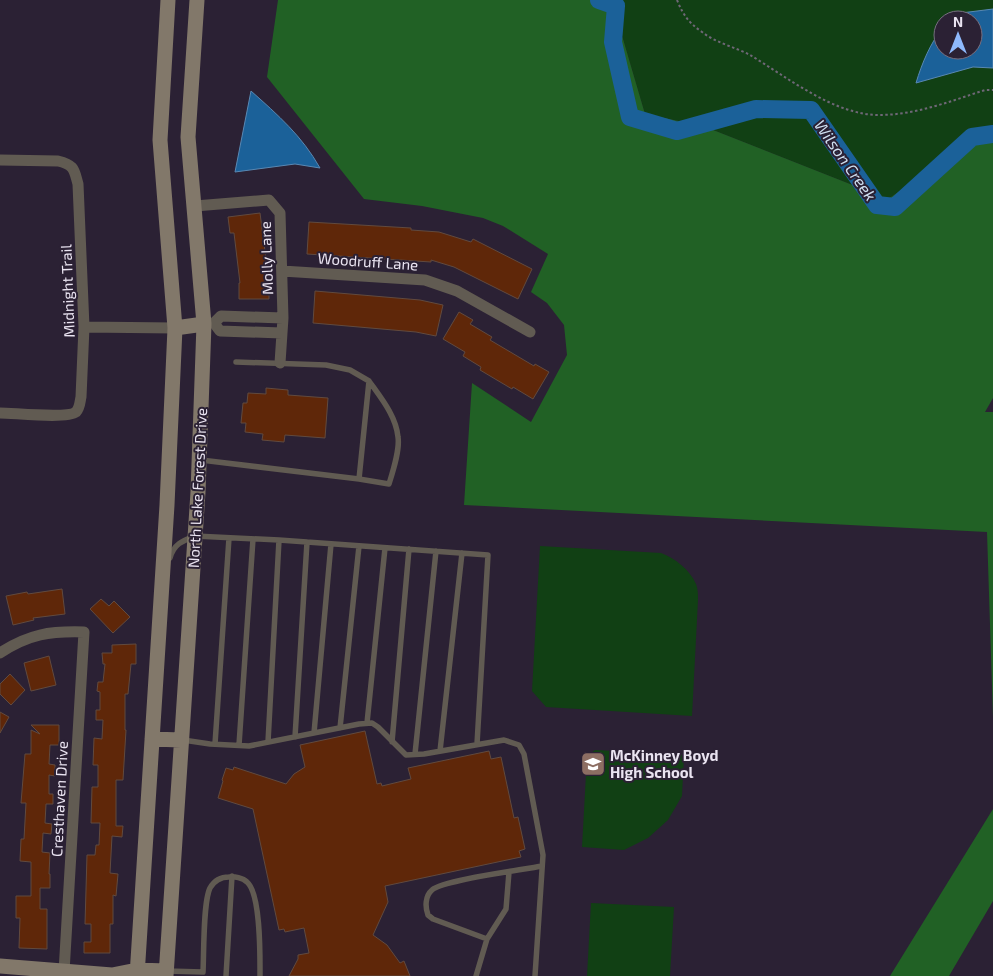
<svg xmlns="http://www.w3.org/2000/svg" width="993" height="976" font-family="'Exo 2',sans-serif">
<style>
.green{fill:#114014;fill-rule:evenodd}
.forest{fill:#216125}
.water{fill:#1b6199;stroke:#5988b3}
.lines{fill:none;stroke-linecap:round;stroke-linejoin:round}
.river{stroke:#1b6199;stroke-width:18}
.building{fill:#5f2709;stroke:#614a3f}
.path{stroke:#6f6777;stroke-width:2;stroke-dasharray:2.5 2.5;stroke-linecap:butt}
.lane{stroke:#615b52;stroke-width:5.5}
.street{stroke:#615b52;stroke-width:11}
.secondary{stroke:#82786a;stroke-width:15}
.labels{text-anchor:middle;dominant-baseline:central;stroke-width:4;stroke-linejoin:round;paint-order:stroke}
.street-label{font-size:15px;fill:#eae4f1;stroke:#2b2134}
.poi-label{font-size:15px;font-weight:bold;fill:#eae4f1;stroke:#2b2134;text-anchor:start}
.water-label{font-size:16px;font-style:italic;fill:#cfdff0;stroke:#2b2134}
</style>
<rect width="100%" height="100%" fill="#2b2134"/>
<!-- green -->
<path class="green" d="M602,0H993V128L888,199L703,126L645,114L623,39L606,2ZM943,20H973V50H943Z
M540,546L661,553C675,558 690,570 696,584C698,589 698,595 698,600L692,716L546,707L532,691Z
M595,750L684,755L682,796L668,820L648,838L624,850L582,847L587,756Z
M591,903L674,907L670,976H587Z"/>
<!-- forest -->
<path class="forest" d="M278,0H602L606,2L623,39L645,114L703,126L888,199L993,128V398L985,412H993V718L987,532L464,505L472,383L531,422L567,355L564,325L547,303L531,292L548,254L503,226L483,218L422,206L364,199L267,77Z
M993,809V901L949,976H890Z"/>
<!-- water -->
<path class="water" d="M993,9V68L973,67L916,83C922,63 930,44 943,27V50H973V20H948L953,14Z
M251,91C278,115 302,136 320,168L295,164L235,172Z"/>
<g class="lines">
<!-- river -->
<path class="river" d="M599,0L616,6L613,42L630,117L677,131L756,109L811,110L877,205L895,207L972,137L993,134"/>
</g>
<!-- building -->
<path class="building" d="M260,213L269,282V299H239V283H240L234,233H230L228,217Z
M309,222L411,228V230L439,232L471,242L473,239L532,269L518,299L454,267L431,260V262L307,254Z
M315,291L420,300L443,305L436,336L416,332L313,323Z
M459,312L473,320L470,324L492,337L490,340L534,366L535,364L549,372L533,399L513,387L512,389L480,370L481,367L463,356L465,352L443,339Z
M266,388L288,390V395L328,398L325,438L285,435L284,442L262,440L263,434L245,432L246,423H241L243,403H247L248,393L266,394Z
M62,589L65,614L33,618L34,620L13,625L6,596L27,592L28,594Z
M101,599L109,606L114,601L130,617L113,633L90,609Z
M136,644V664H131L128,694H125V730H126L123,780H116V826H123L122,837L112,836L110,873L118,874L116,896L113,895V924H110V953H84V942H91V924H85L87,855H95L96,845H99L100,823H91L92,787H98V765H93L94,738L102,739L103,720H96V710H100V692L97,691L98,682H103L105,664H103L102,653H112V645Z
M49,656L56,685L31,691L24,663Z
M10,674L25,690L11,705L0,694V684Z
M0,712L9,717L0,733Z
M31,725H59V745H50L49,764L55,765V776L49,775V794H53V804H46L45,823L52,824L51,834L43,833L42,852L50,853L49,874H50V888H40V909H47V949L19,948L20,918H16V896H31V862L20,861L21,839H24L26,803H21L25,754H31V730L40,734Z
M365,731L377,784L381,783L382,786L411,779L408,768L489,751L491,759L501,757L514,818L518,817L525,849L519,851L521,857L385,886L388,902L373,935L387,945L400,963L404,961L410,976H289L298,959V955L309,953L304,928L285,932L284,929L279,930L253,809L218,798L223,781L222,780L226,768L233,770L234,767L286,784L294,774L305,767L300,745Z"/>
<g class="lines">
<!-- path -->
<path class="path" d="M677,0C683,15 689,23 702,32C716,43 735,47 750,55C787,77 834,115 879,115C916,115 951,101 985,90H993"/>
<!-- lane -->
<path class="lane" d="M201,460L359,479L369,381L350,370L326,365L236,362
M359,479L389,484C393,471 400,450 398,437C396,416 381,398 369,381
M170,558C174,544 182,541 195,536L279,540L488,555L477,744
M367,723L385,548
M340,728L359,546
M314,733L331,544
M295,737L307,542
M183,740L210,744L249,746L359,724L372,723L378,727L406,755L424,754L504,740L519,745L524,754L543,855L535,976
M268,742L279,540
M392,742L409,549
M215,744L229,538
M239,745L253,539
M440,751L462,553
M415,754L436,551
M487,939L433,919L428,915C425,907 425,896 432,890C443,880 522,870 542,866
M167,971L203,972C204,954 203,902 210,888C214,881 221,877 229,877C234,876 243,878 247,882C261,894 260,957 260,976
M226,976L232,876
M476,976L487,939L506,909L509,872"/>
<!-- street -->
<path class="street" d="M0,160L58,161C75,165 74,170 78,184L84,327L81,397C80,401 80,408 76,412C67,419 14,413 0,413
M195,206L269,200L280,213L283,318L280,363
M282,271L425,280L457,291L530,332
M214,323L221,316L283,318
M214,323L220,331L282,333
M84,327L175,328
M0,653C29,634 50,631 84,632L64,972"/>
<!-- secondary -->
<path class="secondary" d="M175,328L204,324
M152,739L181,740
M0,966L112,975L137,970L166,971
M137,976L167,505L175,328L160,140L168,0
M166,976L198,492L204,324L188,137L197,0"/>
</g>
<!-- icons -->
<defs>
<symbol id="school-square" viewBox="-11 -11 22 22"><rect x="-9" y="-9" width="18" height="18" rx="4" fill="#8d6e63" stroke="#2b2134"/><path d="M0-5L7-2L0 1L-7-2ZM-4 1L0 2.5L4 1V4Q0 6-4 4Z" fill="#fff"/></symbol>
</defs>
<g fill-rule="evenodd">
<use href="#school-square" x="579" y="750" width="28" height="28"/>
</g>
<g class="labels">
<!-- street labels -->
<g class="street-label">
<text transform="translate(266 258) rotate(-92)">Molly Lane</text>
<text transform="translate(368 261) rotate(4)">Woodruff Lane</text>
<text transform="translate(67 291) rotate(-92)">Midnight Trail</text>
<text transform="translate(197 488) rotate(-87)">North Lake Forest Drive</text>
<text transform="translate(59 799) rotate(-87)">Cresthaven Drive</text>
</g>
<!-- poi labels -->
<g class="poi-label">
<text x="610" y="755">McKinney Boyd<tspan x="610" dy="17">High School</tspan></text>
</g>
<!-- water labels -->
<g class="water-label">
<text transform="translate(846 160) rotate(55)">Wilson Creek</text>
</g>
</g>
<!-- north arrow -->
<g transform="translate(958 35)"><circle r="24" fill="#2b2134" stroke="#776f80"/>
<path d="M0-4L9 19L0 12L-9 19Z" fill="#8eb9fc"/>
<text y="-8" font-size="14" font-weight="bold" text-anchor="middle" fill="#eae4f1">N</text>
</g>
</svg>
